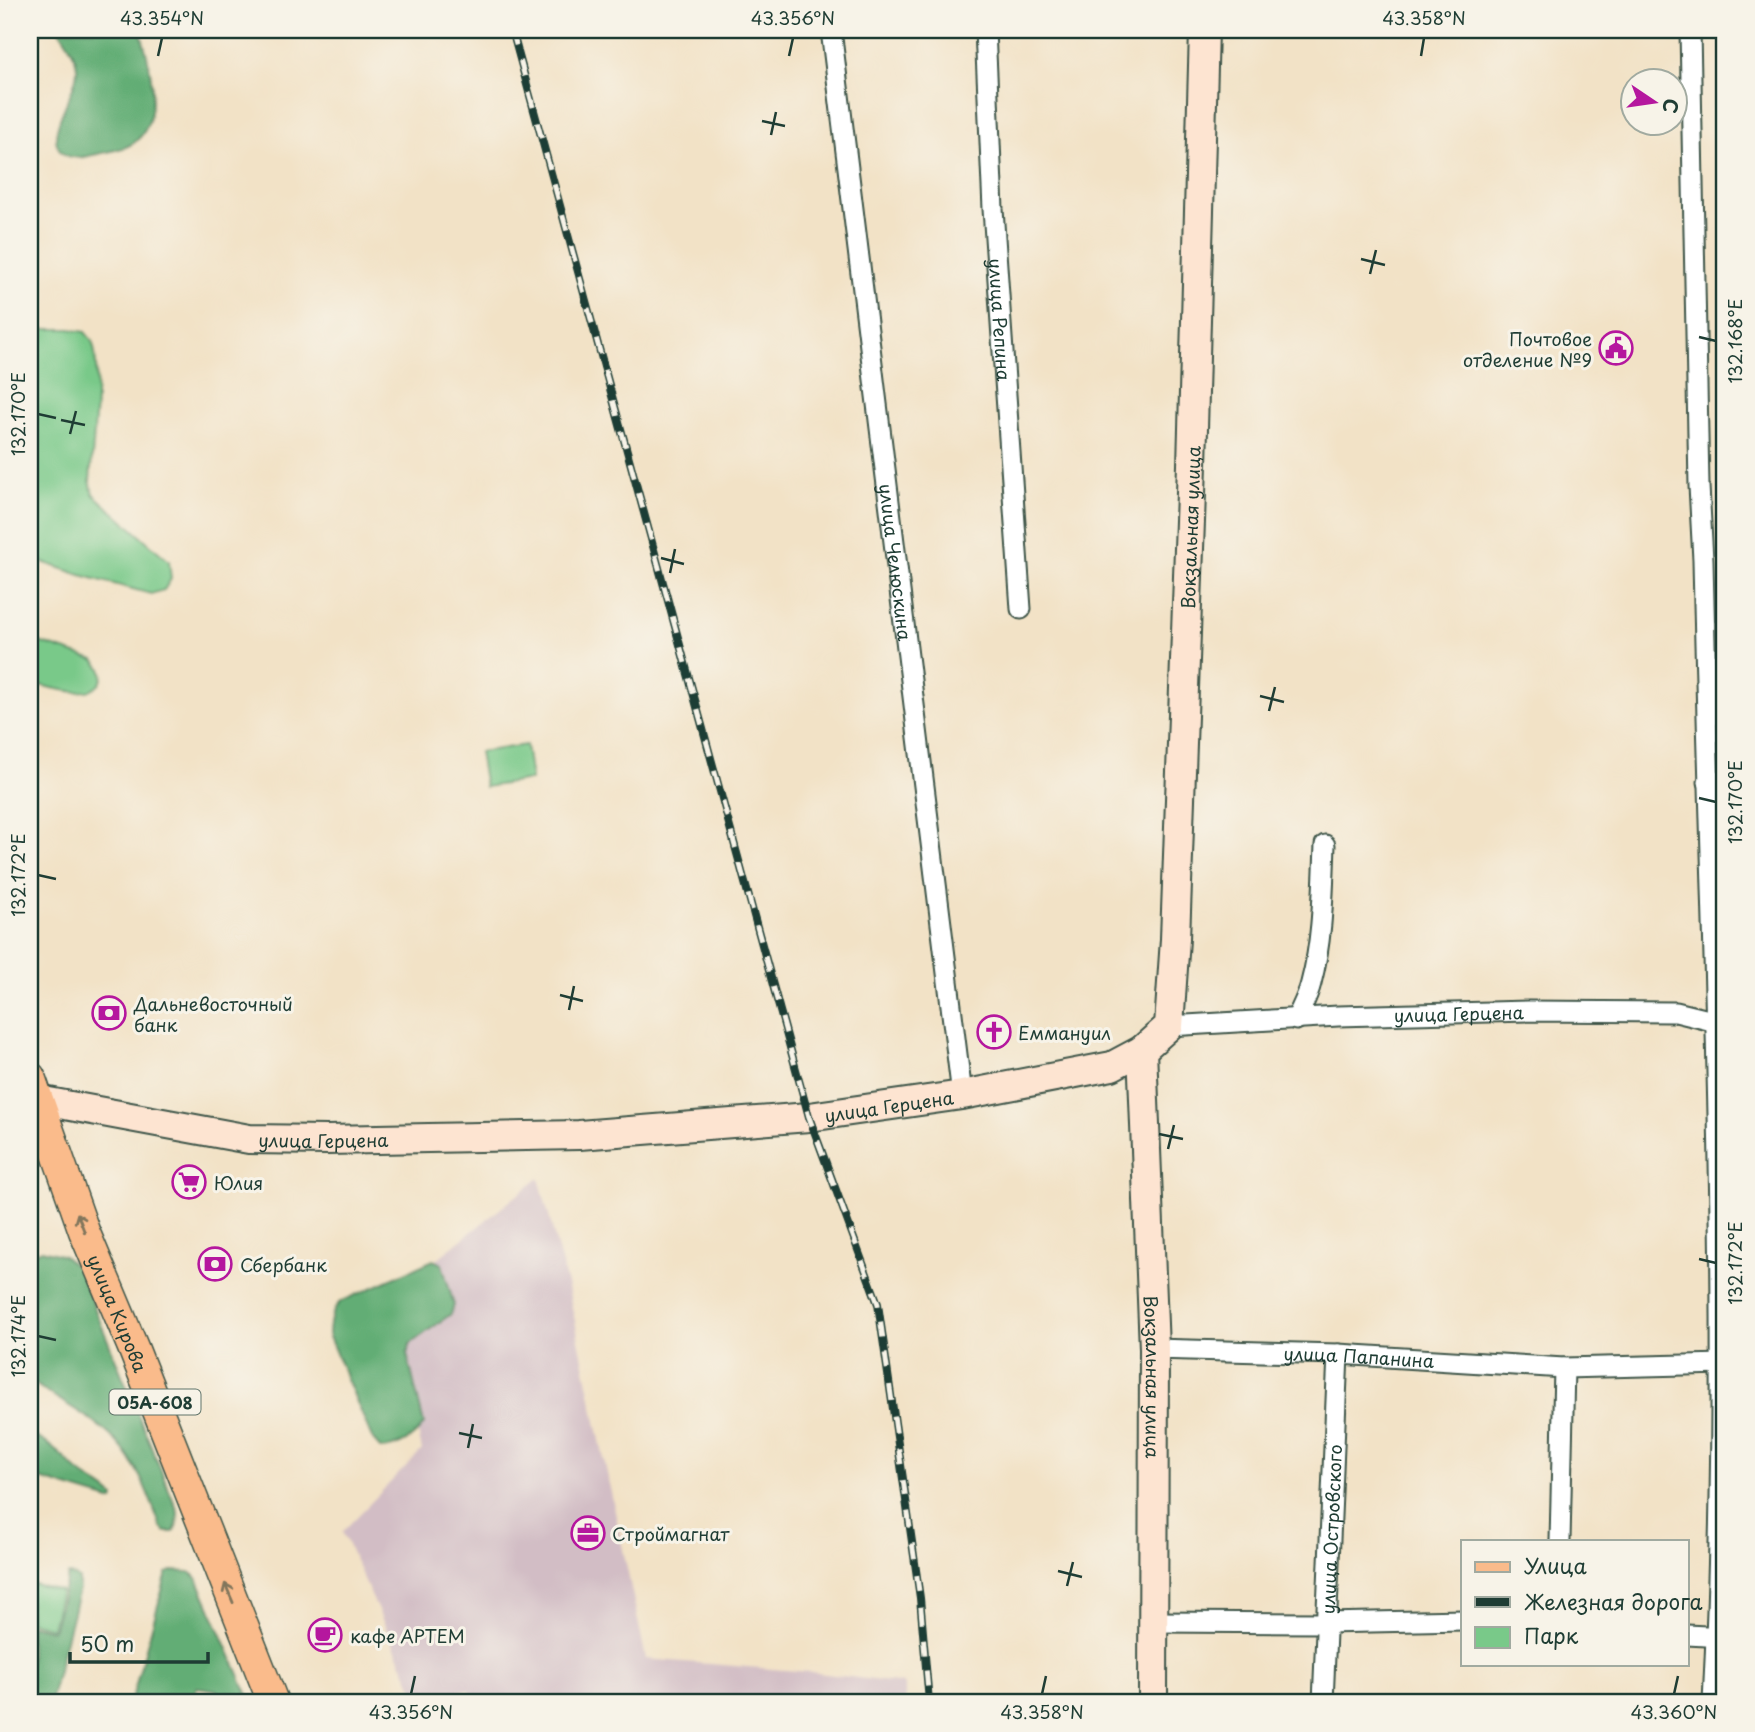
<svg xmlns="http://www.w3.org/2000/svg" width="1755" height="1732" font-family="'Playpen Sans',sans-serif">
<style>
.industrial{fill:#d2bdc5}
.green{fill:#79c989;stroke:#4c835e;stroke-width:2}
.forest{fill:#62ad75;stroke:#407554;stroke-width:2}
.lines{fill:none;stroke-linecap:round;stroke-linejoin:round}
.minor-casing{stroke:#3f564a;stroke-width:23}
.secondary-casing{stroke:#3f564a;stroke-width:32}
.primary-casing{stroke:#3f564a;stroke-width:33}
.minor{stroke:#fff;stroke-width:19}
.secondary{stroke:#fde4d1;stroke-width:28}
.primary{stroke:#fabb8b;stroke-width:30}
.rail-casing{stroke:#1f3d34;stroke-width:8}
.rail{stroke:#f7f3e8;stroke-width:5;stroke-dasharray:16;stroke-linecap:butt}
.oneway{stroke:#82765b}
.ticks{fill:none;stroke:#1f3d34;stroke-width:2.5}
.labels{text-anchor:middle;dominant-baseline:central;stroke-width:6;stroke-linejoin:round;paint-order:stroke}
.shield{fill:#f7f3e8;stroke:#60746a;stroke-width:2}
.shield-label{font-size:16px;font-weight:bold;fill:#1f3d34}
.street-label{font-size:18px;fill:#1f3d34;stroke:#f7f3e8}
.poi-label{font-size:18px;fill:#1f3d34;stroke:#f7f3e8;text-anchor:start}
.neatline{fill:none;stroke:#1f3d34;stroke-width:2.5}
.ticks-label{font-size:18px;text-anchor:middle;fill:#1f3d34}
</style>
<rect width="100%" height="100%" fill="#f7f3e8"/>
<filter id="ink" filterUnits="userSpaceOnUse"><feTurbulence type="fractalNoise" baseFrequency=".0143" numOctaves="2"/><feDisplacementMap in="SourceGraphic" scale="14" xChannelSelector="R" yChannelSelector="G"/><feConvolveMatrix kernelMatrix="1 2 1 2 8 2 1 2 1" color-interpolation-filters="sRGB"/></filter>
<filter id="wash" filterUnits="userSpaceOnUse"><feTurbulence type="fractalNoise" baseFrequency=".00686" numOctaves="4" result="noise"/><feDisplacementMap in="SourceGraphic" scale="28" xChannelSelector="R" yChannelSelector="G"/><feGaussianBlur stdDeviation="1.57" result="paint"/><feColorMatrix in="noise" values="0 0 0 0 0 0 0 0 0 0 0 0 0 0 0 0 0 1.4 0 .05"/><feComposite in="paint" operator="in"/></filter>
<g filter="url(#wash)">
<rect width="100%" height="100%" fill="#f2e2c6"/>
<!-- industrial -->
<path class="industrial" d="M539,1178L568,1288L646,1659L810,1672L905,1684V1702H474L469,1690L418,1698L342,1532L422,1450L388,1298Z"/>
<!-- green -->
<path class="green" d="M30,329H70L85,332C87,335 90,337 92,341C102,365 92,451 90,481L93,494L169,561L171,579L164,590L151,594L84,576L30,558Z
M30,639L94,660C100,666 104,671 102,679C94,703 47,686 30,683Z
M526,745L531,780L485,787L479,752Z
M30,1583L61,1591L52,1628L30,1622Z"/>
<!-- forest -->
<path class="forest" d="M59,30H140C150,62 167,130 126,147C115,151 101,153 89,156C80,158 66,159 60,150C45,130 78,92 77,68C76,54 67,42 59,30Z
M42,1250L64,1256L79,1270L178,1512L177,1525L174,1532H166L161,1528C150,1498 138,1464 116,1441C95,1419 55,1398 30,1381V1260L34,1253Z
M433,1260L442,1264L454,1305L451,1314L410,1344L407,1354L424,1424C415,1438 398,1448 381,1449L373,1440L329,1337C329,1323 331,1313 340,1302Z
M30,1435C51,1441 66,1462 83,1475C93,1482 105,1488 114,1497L113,1501L30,1476Z
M172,1571L189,1572L197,1578L251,1702H224L217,1690L197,1687L192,1702H131L167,1573Z
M68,1575L75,1576L79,1579V1589L50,1702H30V1625L52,1630L54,1628Z"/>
</g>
<g filter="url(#ink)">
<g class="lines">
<defs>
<g id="minor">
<path id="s1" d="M831,30L962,1095"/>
<path id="s2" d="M985,30L993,209L1021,609"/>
<path d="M1690,30L1699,486L1703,560C1711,940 1733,1323 1713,1702"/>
<path d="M1708,782L1725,781"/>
<path d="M1296,1020C1301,1008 1308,996 1311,983C1323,938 1323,891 1325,845"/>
<path id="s3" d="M1169,1026L1338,1016L1528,1011L1676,1012L1725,1024"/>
<path id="s4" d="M1154,1349L1338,1354L1564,1368L1725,1364"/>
<path d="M1560,1541L1564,1368"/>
<path d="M1154,1622L1326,1623L1463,1620"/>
<path d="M1687,1635L1725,1637"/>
<path id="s5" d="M1323,1702L1338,1354"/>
</g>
<g id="secondary">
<path id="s6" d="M1142,1050L1154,1349L1153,1702"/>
<path id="s7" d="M38,1100L249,1139L327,1140L579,1135L809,1117L962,1095L1112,1066L1142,1050L1169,1026L1175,939L1192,465L1204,30"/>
</g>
<g id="primary">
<path id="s8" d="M30,1077L84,1231L134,1350L273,1702"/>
</g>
</defs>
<!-- minor casing -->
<use href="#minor" class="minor-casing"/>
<!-- secondary casing -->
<use href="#secondary" class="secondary-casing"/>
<!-- primary casing -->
<use href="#primary" class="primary-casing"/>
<!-- minor -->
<use href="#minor" class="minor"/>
<!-- secondary -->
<use href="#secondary" class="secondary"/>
<!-- primary -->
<use href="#primary" class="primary"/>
<defs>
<path id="rail" d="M512,30L809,1117L878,1304L920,1598L929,1702"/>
</defs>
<!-- rail casing -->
<use href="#rail" class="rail-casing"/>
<!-- rail -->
<use href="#rail" class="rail"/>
</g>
<!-- one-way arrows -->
<defs><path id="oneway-shaft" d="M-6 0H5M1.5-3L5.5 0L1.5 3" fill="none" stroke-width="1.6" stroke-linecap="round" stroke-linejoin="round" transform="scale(1.75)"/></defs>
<g class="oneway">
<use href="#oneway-shaft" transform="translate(81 1223) rotate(-111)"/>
<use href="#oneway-shaft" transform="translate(229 1593) rotate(-113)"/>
</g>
</g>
<!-- ticks -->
<path class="ticks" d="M158,56L162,38M789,56L793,38M1421,56L1424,38M762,121L785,126M771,135L776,112M1361,259L1385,265M1370,274L1376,250M1699,337L1716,341M38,414L56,418M61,420L85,425M70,434L76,411M661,558L684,564M670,573L675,549M1260,696L1284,702M1269,711L1275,687M1699,798L1716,802M38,875L56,879M560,995L583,1001M569,1010L574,986M1159,1134L1183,1139M1168,1149L1174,1125M1699,1259L1716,1263M38,1336L56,1340M459,1433L482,1438M468,1448L473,1424M1058,1571L1082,1577M1067,1586L1073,1562M411,1694L415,1676M1042,1694L1046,1676M1674,1694L1678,1676"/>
<!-- icons -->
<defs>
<symbol id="civic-ring" viewBox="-11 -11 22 22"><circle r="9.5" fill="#f7f3e8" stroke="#b5179e" stroke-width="1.5"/><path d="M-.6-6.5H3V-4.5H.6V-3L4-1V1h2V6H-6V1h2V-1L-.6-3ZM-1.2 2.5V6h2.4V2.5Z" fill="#b5179e"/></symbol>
<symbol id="bank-ring" viewBox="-11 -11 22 22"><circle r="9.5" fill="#f7f3e8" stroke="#b5179e" stroke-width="1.5"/><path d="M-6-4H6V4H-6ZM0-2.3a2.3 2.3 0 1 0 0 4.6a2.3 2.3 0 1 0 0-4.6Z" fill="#b5179e"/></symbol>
<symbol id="church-ring" viewBox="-11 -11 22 22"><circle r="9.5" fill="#f7f3e8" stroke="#b5179e" stroke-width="1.5"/><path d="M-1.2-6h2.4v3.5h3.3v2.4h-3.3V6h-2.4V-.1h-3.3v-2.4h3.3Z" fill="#b5179e"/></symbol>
<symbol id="supermarket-ring" viewBox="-11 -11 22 22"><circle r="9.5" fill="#f7f3e8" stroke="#b5179e" stroke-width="1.5"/><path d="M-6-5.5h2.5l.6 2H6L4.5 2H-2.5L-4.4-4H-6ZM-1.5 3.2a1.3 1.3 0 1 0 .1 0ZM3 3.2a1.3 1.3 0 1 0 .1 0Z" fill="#b5179e"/></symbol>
<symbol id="office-ring" viewBox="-11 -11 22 22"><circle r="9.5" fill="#f7f3e8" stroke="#b5179e" stroke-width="1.5"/><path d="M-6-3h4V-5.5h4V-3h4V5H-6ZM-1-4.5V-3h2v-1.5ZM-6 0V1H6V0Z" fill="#b5179e"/></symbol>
<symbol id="cafe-ring" viewBox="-11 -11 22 22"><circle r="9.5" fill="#f7f3e8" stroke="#b5179e" stroke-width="1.5"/><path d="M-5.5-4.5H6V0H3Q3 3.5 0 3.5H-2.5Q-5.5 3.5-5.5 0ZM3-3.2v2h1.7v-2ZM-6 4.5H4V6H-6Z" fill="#b5179e"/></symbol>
</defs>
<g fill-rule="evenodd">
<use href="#civic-ring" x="1597" y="329" width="38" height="38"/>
<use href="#bank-ring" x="90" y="994" width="38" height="38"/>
<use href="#church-ring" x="975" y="1013" width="38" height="38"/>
<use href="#supermarket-ring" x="170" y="1163" width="38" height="38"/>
<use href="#bank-ring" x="196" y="1245" width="38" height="38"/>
<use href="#office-ring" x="569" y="1514" width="38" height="38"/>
<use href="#cafe-ring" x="306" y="1616" width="38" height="38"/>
</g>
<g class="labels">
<!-- shield labels -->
<rect class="shield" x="109.5" y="1389.5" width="91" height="25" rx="5"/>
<g class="shield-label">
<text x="155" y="1402">05А-608</text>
</g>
<!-- street labels -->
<g class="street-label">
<text stroke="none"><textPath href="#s2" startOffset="290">улица Репина</textPath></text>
<text stroke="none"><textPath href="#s7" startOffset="1652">Вокзальная улица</textPath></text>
<text stroke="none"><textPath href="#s1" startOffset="536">улица Челюскина</textPath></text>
<text stroke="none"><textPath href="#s3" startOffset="290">улица Герцена</textPath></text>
<text stroke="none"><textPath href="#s7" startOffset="856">улица Герцена</textPath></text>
<text stroke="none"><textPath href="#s7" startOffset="289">улица Герцена</textPath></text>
<text stroke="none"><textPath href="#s8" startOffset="252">улица Кирова</textPath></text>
<text stroke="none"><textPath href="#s4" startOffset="205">улица Папанина</textPath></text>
<text stroke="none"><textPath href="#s6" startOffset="327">Вокзальная улица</textPath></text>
<text stroke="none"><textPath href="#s5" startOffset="173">улица Островского</textPath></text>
</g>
<!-- poi labels -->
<g class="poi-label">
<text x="1592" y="338" text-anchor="end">Почтовое<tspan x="1592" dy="21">отделение №9</tspan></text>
<text x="134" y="1003">Дальневосточный<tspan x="134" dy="21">банк</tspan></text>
<text x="1018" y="1032">Еммануил</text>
<text x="214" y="1182">Юлия</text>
<text x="240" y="1264">Сбербанк</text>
<text x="612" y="1533">Строймагнат</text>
<text x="350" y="1635">кафе АРТЕМ</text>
</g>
</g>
<!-- margin -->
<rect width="1755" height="1732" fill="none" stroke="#f7f3e8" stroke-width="77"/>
<!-- legend -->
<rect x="1461" y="1540" width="228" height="126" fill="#f7f3e8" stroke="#a1aaa0" stroke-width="2"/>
<rect x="1475" y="1562" width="35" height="10" fill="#fabb8b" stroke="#a1aaa0" stroke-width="2"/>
<text x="1524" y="1574" font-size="21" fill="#1f3d34">Улица</text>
<rect x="1475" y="1597" width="35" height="10" fill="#1f3d34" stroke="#a1aaa0" stroke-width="2"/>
<text x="1524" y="1610" font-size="21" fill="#1f3d34">Железная дорога</text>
<rect x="1475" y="1627" width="35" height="21" fill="#79c989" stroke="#a1aaa0" stroke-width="2"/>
<text x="1524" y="1644" font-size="21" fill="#1f3d34">Парк</text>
<!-- north arrow -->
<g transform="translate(1654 102) rotate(103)"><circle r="33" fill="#f7f3e8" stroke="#a1aaa0" stroke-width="2"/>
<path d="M0-5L12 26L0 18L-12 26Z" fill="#b5179e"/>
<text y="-10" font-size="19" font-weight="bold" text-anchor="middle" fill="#1f3d34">С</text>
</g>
<!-- scale -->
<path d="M70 1652v10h138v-10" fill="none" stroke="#1f3d34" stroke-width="3.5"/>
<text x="80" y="1652" font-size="21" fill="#1f3d34" stroke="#f7f3e8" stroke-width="5" paint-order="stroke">50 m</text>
<rect x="38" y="38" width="1678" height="1656" class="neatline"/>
<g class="ticks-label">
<text x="162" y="25">43.354°N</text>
<text x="793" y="25">43.356°N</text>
<text x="1424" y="25">43.358°N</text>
<text transform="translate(1736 341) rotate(-90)" y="6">132.168°E</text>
<text transform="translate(19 414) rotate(-90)" y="6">132.170°E</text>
<text transform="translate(1736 802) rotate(-90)" y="6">132.170°E</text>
<text transform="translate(19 875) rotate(-90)" y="6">132.172°E</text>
<text transform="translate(1736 1263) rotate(-90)" y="6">132.172°E</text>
<text transform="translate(19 1336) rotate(-90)" y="6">132.174°E</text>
<text x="411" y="1719">43.356°N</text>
<text x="1042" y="1719">43.358°N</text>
<text x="1674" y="1719">43.360°N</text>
</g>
</svg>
